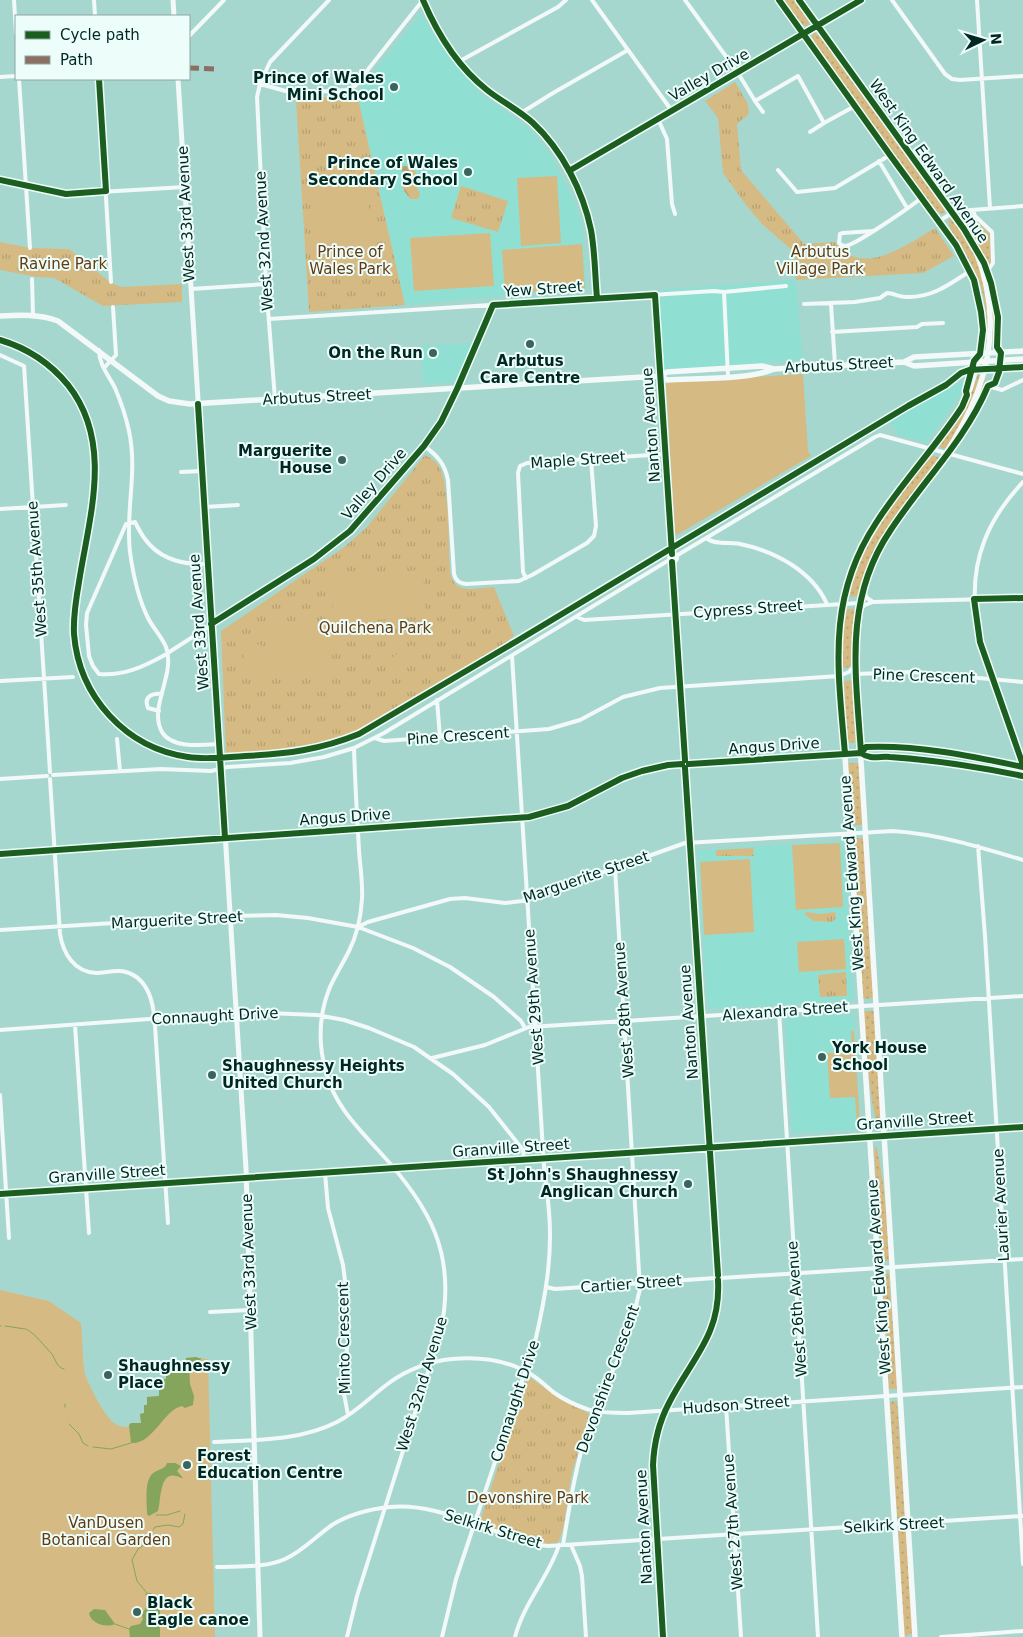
<svg xmlns="http://www.w3.org/2000/svg" width="1023" height="1637" font-family="'DejaVu Sans',sans-serif">
<style>
.built{fill:#90dfd3}
.grass{fill:url(#grass-dots)}
.forest{fill:url(#forest-firs)}
.park{fill:url(#park-tufts)}
.garden{fill:#d6ba83}
.water{fill:#84a55b}
.lines{fill:none;stroke-linecap:round;stroke-linejoin:round}
.stream{stroke:#84a55b;stroke-width:1}
.minor{stroke:#f2f9f8;stroke-width:4}
.tertiary{stroke:#f2f9f8;stroke-width:5}
.secondary{stroke:#f2f9f8;stroke-width:5.5}
.trunk{stroke:#f2f9f8;stroke-width:7}
.quiet{stroke:#8d6e63;stroke-width:5;stroke-dasharray:10 5;stroke-linecap:butt}
.cycleway-casing{stroke:#edfdfa;stroke-width:9}
.cycleway{stroke:#1b5e20;stroke-width:6}
.poi-dot{fill:#3a655f;stroke:#edfdfa;stroke-width:2}
.labels{text-anchor:middle;dominant-baseline:central;stroke-width:4;stroke-linejoin:round;paint-order:stroke}
.street-label{font-size:15px;fill:#002823;stroke:#edfdfa}
.poi-label{font-size:15px;font-weight:bold;fill:#002823;stroke:#edfdfa;text-anchor:end}
.park-label{font-size:15px;fill:#613a11;stroke:#edfdfa}
</style>
<defs>
<pattern id="grass-dots" width="8" height="8" patternUnits="userSpaceOnUse" patternTransform="scale(1.25)"><rect width="8" height="8" fill="#d6ba83"/><path d="M2 2h.1M6 6h.1" fill="none" stroke="#b6a071" stroke-width="1.8" stroke-linecap="round"/></pattern>
<pattern id="forest-firs" width="22" height="20" patternUnits="userSpaceOnUse" patternTransform="scale(1.25)"><rect width="22" height="20" fill="#d6ba83"/><path d="M5 1l3.5 6h-7zM16 11l3.5 6h-7z" fill="#b6a071"/></pattern>
<pattern id="park-tufts" width="24" height="20" patternUnits="userSpaceOnUse" patternTransform="scale(1.25)"><rect width="24" height="20" fill="#d6ba83"/><path d="M3 7l-1-3M5 7V3M7 7l1-3M15 17l-1-3M17 17v-4M19 17l1-3" fill="none" stroke="#b6a071"/></pattern>
</defs>
<rect width="100%" height="100%" fill="#a6d7cf"/>
<!-- built -->
<path class="built" d="M421,13L435,37L481,94L529,128L552,157L576,204L582,228L588,289L405,305L357,94Z
M796,280L803,360L669,370L664,368L659,301L660,292L663,289Z
M469,343L472,344L456,381L452,383H423L421,346Z
M966,380L958,398L927,442L898,435L890,421L917,405Z
M843,841L854,1000L708,1009L697,850Z
M854,1014L861,1129L792,1133L785,1018Z"/>
<!-- grass -->
<path class="grass" d="M783,0H796L809,22L808,26L803,25Z
M813,32L817,34L830,47L946,209V211L941,214L939,213L922,194L818,49L812,37Z
M963,214H969L990,234L991,263L989,266L974,239L961,220V217Z
M951,219L955,222C961,230 968,239 973,248C984,269 1006,323 990,345L987,344C986,322 987,296 976,275C967,257 952,241 948,220Z
M986,374C984,397 961,430 947,449L941,448L939,443L963,411L978,375Z
M930,455L941,458C918,489 892,519 875,553C868,566 863,582 859,596L847,597C864,537 894,503 930,455Z
M844,609H856L853,636V666L842,669L841,640Z
M854,680L858,742L846,743L843,681Z
M848,763H859L863,825H852Z
M853,838H864L874,998L863,999Z
M863,1011H875L881,1122L879,1125H877C868,1087 866,1050 863,1011Z
M875,1147L877,1148C884,1184 889,1224 889,1261H881L874,1152Z
M889,1273L897,1387V1389H889L882,1274Z
M897,1401L905,1518H897L890,1402Z
M906,1530L913,1633L904,1636L898,1531Z"/>
<!-- forest -->
<path class="forest" d="M402,166H409L416,172L417,188L420,194L418,199H410L403,189Z"/>
<!-- park -->
<path class="park" d="M735,82L748,104L749,114L737,124L741,170L804,244L835,242C862,279 906,245 935,228L954,256L923,273L796,280L795,253L762,224L746,205L723,173L718,118L705,101Z
M357,94L405,305L309,312L296,100Z
M461,186L508,201L498,232L451,218Z
M0,242L30,248L69,249L111,283L122,287L182,284V302L103,306L54,278L37,277L0,270Z
M425,455C432,458 436,461 440,468C450,489 448,545 450,570C452,596 475,588 494,587L514,636L477,665L392,715L336,740L299,751L226,755L221,631L343,548L367,527Z
M753,848L754,856H716V850Z
M806,912L820,914L835,912L836,918L832,922L814,921L805,915Z
M846,972L847,996L820,997L818,975Z
M531,1378L561,1400L587,1412L589,1415L572,1473L563,1529L559,1541C544,1551 498,1530 482,1524L480,1521L526,1381Z"/>
<!-- garden -->
<path class="garden" d="M557,176L561,243L521,246L517,178Z
M367,182L372,261L317,264L312,186Z
M490,233L494,286L414,291L410,238Z
M582,244L585,288L505,294L502,250Z
M803,374L808,451L811,456L675,536L666,384L669,382Z
M423,570L426,616L337,623L334,620L330,577L348,575L355,578L356,574Z
M326,625L328,675L268,678L267,675H247L244,672L243,644L254,643L266,647L265,628Z
M412,645L417,653L394,667L389,659Z
M840,843L843,907L796,910L792,845Z
M750,859L754,932L704,935L700,862Z
M844,939L846,969L799,972L797,942Z
M851,1031H854L860,1124H857L855,1097L830,1098L827,1053L852,1052Z
M0,1290L49,1301L81,1323C83,1340 82,1358 85,1374C88,1384 105,1417 114,1423C118,1426 123,1427 128,1427L131,1423H141L140,1414L144,1413V1405H147V1397L159,1396V1388L163,1387L162,1379H166V1371H170V1363L186,1362V1358L197,1357L198,1358L208,1359L215,1637H0Z"/>
<!-- water -->
<path class="water" d="M197,1357L198,1358H201L200,1361L194,1362L189,1366L190,1384L194,1396L193,1405L185,1408L182,1406C164,1409 153,1445 131,1443L129,1425L131,1423H141L140,1414L144,1413V1405H147V1397L159,1396V1388L163,1387L162,1379H166V1371H170V1363L186,1362V1358Z
M167,1463H175L181,1466L177,1471L183,1478C180,1478 178,1476 176,1476C159,1471 161,1502 158,1511L149,1516L147,1514C147,1503 144,1483 152,1474C157,1469 165,1470 167,1463Z
M148,1593H151L160,1605V1637H130L129,1629L131,1626L140,1624L143,1619L142,1615C145,1608 151,1602 145,1594Z
M94,1609L105,1610L115,1624C106,1628 91,1624 89,1613Z"/>
<g class="lines">
<!-- stream -->
<path class="stream" d="M0,1326H1
M5,1326L25,1329
M26,1329C37,1335 44,1346 52,1354C56,1360 56,1367 64,1369
M65,1404V1407
M69,1424L79,1434L83,1443L88,1446
M93,1447L111,1449L131,1443
M156,1515H167L180,1511
M153,1530L155,1527L168,1525L179,1527L183,1524L185,1514
M147,1593L137,1581L132,1560L138,1549L149,1541
M115,1624L129,1629"/>
<!-- minor -->
<path class="minor" d="M14,0L16,33
M94,0L95,16
M423,0C437,33 458,67 487,90C502,102 519,110 533,123C562,150 583,191 591,230C595,252 595,276 597,298
M592,0L672,111
M685,0L738,73L755,101L798,76L824,123L855,106
M892,0L945,74L952,79L960,80L1023,76
M977,0L990,208
M189,36L224,0
M460,61L558,7L566,0
M0,77L16,76
M19,79L30,248
M99,79L111,282
M260,84L293,93L347,90L355,86L423,0
M755,101L763,112
M521,113L553,93L628,50
M658,119L667,139L672,204L675,214
M810,132L824,123
M879,161L907,208
M778,170L797,192L835,188L890,155
M569,171L861,0
M0,180L66,194L185,187
M973,210L975,216L992,232L993,263L987,272
M939,221L952,213L958,211L1023,206
M873,231L843,233L840,234L839,243C841,245 842,246 845,246C854,246 912,206 921,198
M32,279L33,315
M191,289L266,284
M724,292L728,376
M655,295L672,554
M804,304L855,302L880,298L887,293C893,293 899,297 906,297C932,298 950,284 970,271
M831,304L835,365
M269,319L714,291L724,292L786,286
M832,332L917,327L922,324L943,323
M99,350C99,365 109,376 115,388C121,402 126,417 129,431C138,473 125,511 130,552C133,574 138,598 148,618C153,628 162,637 166,647C176,675 148,707 162,732C172,749 203,745 219,744
M0,355L24,366L50,772
M104,368L116,355L113,307
M988,386L1002,390L1023,380
M275,399L266,284L257,97L260,84L270,62L329,0
M424,446C437,455 445,464 448,480L454,574C456,581 459,583 466,584L519,581L532,575L587,543L594,536L596,526L591,459
M181,472L202,471
M1023,482C934,576 989,663 1023,765
M204,507L238,505
M0,509L66,505
M706,538C714,545 730,542 740,544C775,551 812,571 827,604
M669 558a4 4 0 1 1 8 0a4 4 0 1 1-8 0Z
M676,556L875,437L880,435L1023,474
M672,562L685,760
M208,564C183,565 160,560 145,539C141,534 138,528 135,522L126,524L87,613L86,625L89,656L93,666L99,674C123,676 143,667 163,656L314,559L350,531L424,446L441,422L457,389L493,305
M526,578L523,572L518,473L520,466L527,463L666,454
M864,591L867,598L873,602
M860,609L865,605L873,602L1023,598
M577,617L584,620L860,603
M856,674L911,672L1023,682
M0,681L73,677
M437,700L440,738
M159,711L148,708C143,696 153,693 162,694
M375,738L384,741L549,729L580,720L623,697L660,688L839,676L849,672L854,666
M117,739L120,771
M861,753L866,747C920,745 971,756 1023,767
M689,764L861,753C870,760 880,756 890,757C935,760 979,767 1023,776
M685,768L718,1275
M53,775L161,769L211,771L227,767L290,763L324,757L354,748L384,733L669,560
M0,779L47,776
M50,779L60,934C63,953 74,972 96,973C105,973 117,969 126,972C150,979 154,1006 155,1026L168,1223
M978,846L985,936L1023,1564
M0,854L529,817L568,806L622,778L642,771L668,765L682,764
M358,927L413,948L450,967L494,997L521,1021L525,1028
M0,930L229,916L276,915L308,918L358,927L368,922L450,899L465,898L505,903L522,901L685,843L893,831C938,834 980,847 1023,860
M779,1011L818,1637
M75,1025L89,1233
M0,1030L244,1012L317,1015L344,1020L369,1028L414,1047L453,1074L489,1107L523,1150L524,1159
M432,1058L485,1045L529,1027L1023,996
M0,1095L9,1238
M325,1173L328,1208L343,1265L346,1289L348,1338L344,1378V1394L348,1415
M721,1278L1023,1259
M546,1287L555,1289L715,1278
M210,1312L250,1310
M726,1406L741,1637
M214,1442C255,1440 300,1441 337,1422C357,1412 371,1396 389,1383C406,1370 430,1361 452,1359C474,1357 498,1359 519,1368C532,1373 543,1383 553,1392C563,1399 575,1405 587,1409C600,1414 615,1412 628,1413L1023,1387
M563,1545C570,1502 577,1459 591,1418C599,1396 611,1376 620,1355C628,1333 635,1311 640,1289L615,868
M571,1545L580,1566L582,1576L586,1637
M217,1567C239,1566 266,1568 285,1559C303,1551 316,1536 332,1525C348,1515 370,1509 390,1507C429,1503 467,1522 504,1534C519,1539 533,1545 548,1546L1023,1516
M347,1637L357,1596L440,1334C458,1255 430,1206 378,1150C357,1127 334,1104 326,1072C318,1044 319,1014 330,987C336,974 343,963 349,951C357,935 361,916 362,899C363,883 360,866 359,850C357,816 355,782 354,748
M442,1637L456,1579L535,1342C545,1299 553,1256 549,1212C548,1196 545,1181 544,1166L512,656
M515,1637C524,1602 549,1577 559,1545
M663,1637L653,1465C654,1443 659,1422 669,1403C692,1358 721,1335 718,1280
M941,1637L1023,1631"/>
<!-- tertiary -->
<path class="tertiary" d="M173,0L174,16
M178,79L246,1169L260,1637"/>
<!-- secondary -->
<path class="secondary" d="M779,0L890,155L956,245L974,280L978,292L983,330L980,354L970,389L955,418L876,522L861,550L849,578L842,604L838,648L902,1637
M799,0L972,241C1023,361 958,440 890,531C864,576 855,613 855,664L915,1637
M0,316C21,315 39,314 58,321L158,396L169,401L190,404L661,376L667,380C697,378 748,380 774,369L904,362L914,357L1023,351
M904,362L914,366L1023,359
M661,376L667,372L762,366L774,369"/>
<!-- trunk -->
<path class="trunk" d="M0,1194L1023,1127"/>
<!-- quiet -->
<path class="quiet" d="M189,68L216,69"/>
<defs>
<path id="cycleway" d="M423,0C437,33 458,67 487,90C502,102 519,110 533,123C562,150 583,191 591,230C595,252 595,276 597,298
M779,0L890,155L956,245L974,280L981,312L983,330L980,354L974,361L966,391L967,395L962,407C936,447 902,482 876,523C826,599 838,669 845,754
M799,0L964,229L984,263L991,283L998,317L997,347L1001,353L999,372L995,383L988,386C965,441 922,482 890,531C843,601 856,674 861,753
M569,171L861,0
M0,180L66,194L106,191L99,79
M0,340C27,348 50,363 68,385C114,443 89,517 79,582C76,599 73,617 74,634C79,697 126,748 188,757C207,760 226,757 245,756C286,754 320,750 359,734L517,641L908,406L946,385L961,373L969,370L1023,367
M198,404L225,838
M672,562L685,760
M1023,598L974,599L980,642L1023,765
M211,624L314,559L350,531L424,446L441,422L457,389L493,305L655,295L672,554
M861,753L866,747C920,745 971,756 1023,767
M689,764L861,753C870,760 880,756 890,757C935,760 979,767 1023,776
M685,768L718,1275
M0,854L529,817L568,806L622,778L642,771L668,765L682,764
M0,1194L1023,1127
M663,1637L653,1465C654,1443 659,1422 669,1403C692,1358 721,1335 718,1280"/>
</defs>
<!-- cycleway casing -->
<use href="#cycleway" class="cycleway-casing"/>
<!-- cycleway -->
<use href="#cycleway" class="cycleway"/>
</g>
<!-- markers -->
<g class="poi-dot">
<circle cx="394" cy="87" r="5"/>
<circle cx="468" cy="172" r="5"/>
<circle cx="530" cy="344" r="5"/>
<circle cx="433" cy="353" r="5"/>
<circle cx="342" cy="460" r="5"/>
<circle cx="822" cy="1057" r="5"/>
<circle cx="212" cy="1075" r="5"/>
<circle cx="688" cy="1184" r="5"/>
<circle cx="108" cy="1375" r="5"/>
<circle cx="187" cy="1465" r="5"/>
<circle cx="137" cy="1612" r="5"/>
</g>
<g class="labels">
<!-- street labels -->
<g class="street-label">
<text transform="translate(709 75) rotate(-30)">Valley Drive</text>
<text transform="translate(929 161) rotate(55)">West King Edward Avenue</text>
<text transform="translate(186 214) rotate(-93)">West 33rd Avenue</text>
<text transform="translate(264 241) rotate(-93)">West 32nd Avenue</text>
<text transform="translate(543 289) rotate(-4)">Yew Street</text>
<text transform="translate(839 365) rotate(-3)">Arbutus Street</text>
<text transform="translate(317 397) rotate(-3)">Arbutus Street</text>
<text transform="translate(651 425) rotate(-94)">Nanton Avenue</text>
<text transform="translate(578 460) rotate(-4)">Maple Street</text>
<text transform="translate(374 484) rotate(-49)">Valley Drive</text>
<text transform="translate(37 569) rotate(-94)">West 35th Avenue</text>
<text transform="translate(748 609) rotate(-4)">Cypress Street</text>
<text transform="translate(199 622) rotate(-94)">West 33rd Avenue</text>
<text transform="translate(924 676) rotate(2)">Pine Crescent</text>
<text transform="translate(458 736) rotate(-4)">Pine Crescent</text>
<text transform="translate(774 746) rotate(-4)">Angus Drive</text>
<text transform="translate(345 817) rotate(-4)">Angus Drive</text>
<text transform="translate(852 873) rotate(-94)">West King Edward Avenue</text>
<text transform="translate(586 877) rotate(-19)">Marguerite Street</text>
<text transform="translate(177 920) rotate(-3)">Marguerite Street</text>
<text transform="translate(534 997) rotate(-94)">West 29th Avenue</text>
<text transform="translate(624 1010) rotate(-94)">West 28th Avenue</text>
<text transform="translate(785 1011) rotate(-4)">Alexandra Street</text>
<text transform="translate(215 1016) rotate(-3)">Connaught Drive</text>
<text transform="translate(689 1022) rotate(-94)">Nanton Avenue</text>
<text transform="translate(915 1121) rotate(-4)">Granville Street</text>
<text transform="translate(511 1148) rotate(-4)">Granville Street</text>
<text transform="translate(107 1174) rotate(-4)">Granville Street</text>
<text transform="translate(1001 1205) rotate(-93)">Laurier Avenue</text>
<text transform="translate(249 1262) rotate(-92)">West 33rd Avenue</text>
<text transform="translate(879 1277) rotate(-94)">West King Edward Avenue</text>
<text transform="translate(631 1284) rotate(-4)">Cartier Street</text>
<text transform="translate(797 1309) rotate(-94)">West 26th Avenue</text>
<text transform="translate(344 1338) rotate(-91)">Minto Crescent</text>
<text transform="translate(608 1379) rotate(-70)">Devonshire Crescent</text>
<text transform="translate(422 1384) rotate(-73)">West 32nd Avenue</text>
<text transform="translate(515 1401) rotate(-72)">Connaught Drive</text>
<text transform="translate(736 1405) rotate(-4)">Hudson Street</text>
<text transform="translate(733 1522) rotate(-94)">West 27th Avenue</text>
<text transform="translate(894 1525) rotate(-3)">Selkirk Street</text>
<text transform="translate(644 1527) rotate(-93)">Nanton Avenue</text>
<text transform="translate(493 1529) rotate(17)">Selkirk Street</text>
</g>
<!-- poi labels -->
<g class="poi-label">
<text x="384" y="78">Prince of Wales<tspan x="384" dy="17">Mini School</tspan></text>
<text x="458" y="163">Prince of Wales<tspan x="458" dy="17">Secondary School</tspan></text>
<text x="423" y="353">On the Run</text>
<text x="530" y="361" text-anchor="middle">Arbutus<tspan x="530" dy="17">Care Centre</tspan></text>
<text x="332" y="451">Marguerite<tspan x="332" dy="17">House</tspan></text>
<text x="832" y="1048" text-anchor="start">York House<tspan x="832" dy="17">School</tspan></text>
<text x="222" y="1066" text-anchor="start">Shaughnessy Heights<tspan x="222" dy="17">United Church</tspan></text>
<text x="678" y="1175">St John's Shaughnessy<tspan x="678" dy="17">Anglican Church</tspan></text>
<text x="118" y="1366" text-anchor="start">Shaughnessy<tspan x="118" dy="17">Place</tspan></text>
<text x="197" y="1456" text-anchor="start">Forest<tspan x="197" dy="17">Education Centre</tspan></text>
<text x="147" y="1603" text-anchor="start">Black<tspan x="147" dy="17">Eagle canoe</tspan></text>
</g>
<!-- park labels -->
<g class="park-label">
<text x="350" y="252">Prince of<tspan x="350" dy="17">Wales Park</tspan></text>
<text x="820" y="252">Arbutus<tspan x="820" dy="17">Village Park</tspan></text>
<text x="63" y="264">Ravine Park</text>
<text x="375" y="628">Quilchena Park</text>
<text x="528" y="1498">Devonshire Park</text>
<text x="106" y="1523">VanDusen<tspan x="106" dy="17">Botanical Garden</tspan></text>
</g>
</g>
<!-- legend -->
<rect x="15" y="15" width="175" height="65" fill="#edfdfa" stroke="#8ea8a4"/>
<rect x="25" y="31" width="25" height="8" fill="#1b5e20" stroke="#8ea8a4"/>
<text x="60" y="40" font-size="15" fill="#002823">Cycle path</text>
<rect x="25" y="56" width="25" height="8" fill="#8d6e63" stroke="#8ea8a4"/>
<text x="60" y="65" font-size="15" fill="#002823">Path</text>
<!-- north arrow -->
<g transform="translate(983 40) rotate(85)" stroke="#edfdfa" stroke-width="4" paint-order="stroke">
<path d="M0-4L9 19L0 12L-9 19Z" fill="#002823"/>
<text y="-8" font-size="14" font-weight="bold" text-anchor="middle" fill="#002823">N</text>
</g>
</svg>
